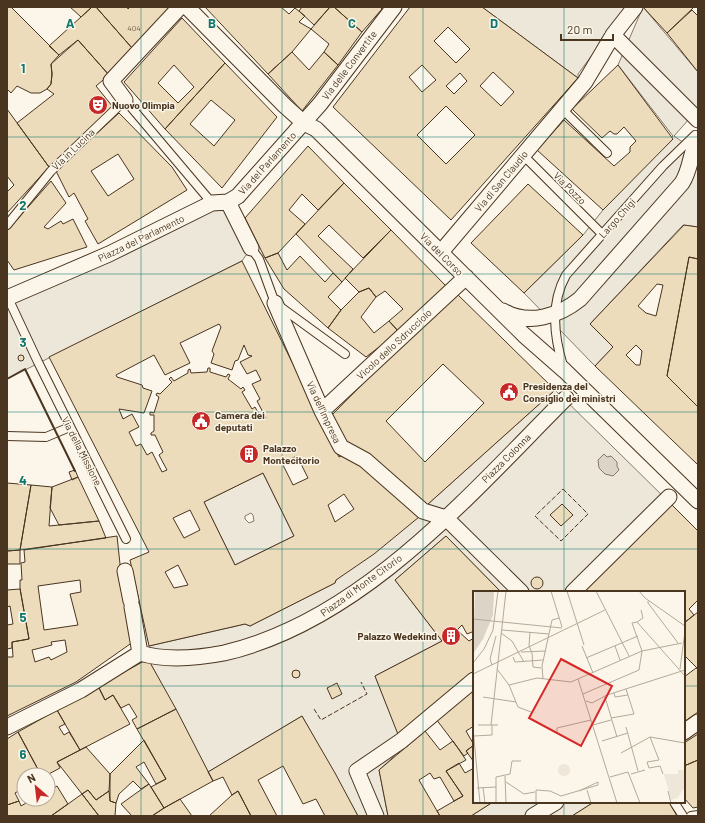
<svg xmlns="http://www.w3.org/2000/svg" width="705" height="823" font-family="Barlow,sans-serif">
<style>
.parking{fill:#ede7d9;stroke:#887966;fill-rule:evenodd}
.water{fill:#dcd4c6;stroke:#887966}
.building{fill:#ecdcbc;stroke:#4a3520;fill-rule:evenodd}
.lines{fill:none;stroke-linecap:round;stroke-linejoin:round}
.lane-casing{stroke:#4a3520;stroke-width:10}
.street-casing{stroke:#4a3520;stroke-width:17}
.lane{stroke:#fbf6e9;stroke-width:8}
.street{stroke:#fbf6e9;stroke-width:15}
.fence{stroke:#4a3520;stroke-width:1;stroke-dasharray:5 2;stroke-linecap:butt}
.wall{stroke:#4a3520;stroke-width:2}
.grid{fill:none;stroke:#0f766e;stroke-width:1;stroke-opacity:0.55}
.labels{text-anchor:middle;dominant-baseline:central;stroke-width:3;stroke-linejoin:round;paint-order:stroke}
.number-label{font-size:8px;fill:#725f47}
.street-label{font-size:10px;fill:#4a3520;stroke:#fbf6e9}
.poi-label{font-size:10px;font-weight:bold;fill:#4a3520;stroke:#fbf6e9;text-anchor:start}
.inset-river{fill:none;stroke:#dcd4c6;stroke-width:2}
.inset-road{fill:none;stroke:#b4a999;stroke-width:1}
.view{fill:#d62828;fill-opacity:0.15;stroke:#d62828;stroke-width:2}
.inset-edge{fill:none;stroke:#4a3520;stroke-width:2}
.grid-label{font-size:13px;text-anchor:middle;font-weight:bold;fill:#0f766e;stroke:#fbf6e9;stroke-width:3;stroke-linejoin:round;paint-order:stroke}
</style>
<rect width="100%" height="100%" fill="#fbf6e9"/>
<!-- parking -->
<path class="parking" d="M482,7H628L578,74V78Z
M643,7L698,72V109L674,136L698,153V227L683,225L590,324L613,347L595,366L524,293L583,235L603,210L673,136L618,65Z
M228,202L251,248L242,261L7,379V298Z
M555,390L671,504L584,592H501L446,536L395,580L442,641L375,676L404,747L379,770L388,816H358L302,716L208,772L148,659L149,646L245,624L250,626L335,583L336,580L427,505Z
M263,473L294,536L235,565L204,502ZM251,513L253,515L254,521L249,523L245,519V516Z
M493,802H594L572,816H471Z"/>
<!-- water -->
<path class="water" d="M604,454L607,457L611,456L617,462V466L619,470L613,476L605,474L599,468L598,460Z"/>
<!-- building -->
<path class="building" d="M7,7H11L59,55L51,64L52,74L51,84L47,89L40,93H31L17,86L11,93L7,89Z
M70,7H92L81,17Z
M92,7H96L132,48L109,75L78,40L59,55L49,46Z
M96,7H127L128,9L130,7H174L132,48Z
M205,7H281L289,14L295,8L305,16L299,22L311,29L292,52L268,74Z
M302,7H330L314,25L299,11Z
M330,7H334L362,32L338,65L324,52L329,44L311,29Z
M334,7H380L382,9L362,32Z
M410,7H482L578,78L451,220L333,107ZM448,27L470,49L456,63L434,41ZM422,65L436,80L422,92L409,77ZM493,72L514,92L501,106L480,86ZM460,73L467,81L454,94L446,86ZM446,106L475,135L446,164L417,135Z
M643,7H694L667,33Z
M692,10L698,16V72L667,33Z
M182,18L225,63L165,129L124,82ZM174,65L194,87L178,103L158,83Z
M78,40L109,75L96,86L113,107L49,167L17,123L54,94L47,89L51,84L52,74L51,64Z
M292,52L309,70L324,52L338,65L302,111L268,74Z
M225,63L277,117L222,188L165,129ZM211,100L235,120L214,146L190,124Z
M618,65L673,139L603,210L537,150L564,120L614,166L630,152V147L636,141L624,127L617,134H614L610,131L602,138L572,109Z
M7,109L49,167L7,213V192L14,185L7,176Z
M119,113L172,167L187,190L98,244L85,221L88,219L74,193L69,197L56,171ZM118,154L134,179L108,196L91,171Z
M308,146L344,183L318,210L302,194L289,210L305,224L278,253L265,258L245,218Z
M51,181L66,203L44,227L48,229L61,221L63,224L73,219L87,247L14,270L7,260V231Z
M344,183L391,230L363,258L329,225L318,236L353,269L342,282L296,234Z
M528,184L583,235L524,293L471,243Z
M684,225L698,227V259L689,257L667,376L698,407V465L595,366L613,347L590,324ZM657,284L663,285L656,316L646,313L638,306ZM636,345L642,351L640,365H636L626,355Z
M391,230L447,287L399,332L389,321L403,309L385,291L376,297L369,288L359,292L345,278Z
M278,253L287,270L300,256L325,282L333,273L342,282L328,297L341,310L328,328L284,289L265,258Z
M689,257L698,259V407L667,376Z
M242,261L339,457L348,453L363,462L419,517L374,554L336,580L335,583L250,626L245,624L149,646L130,560L149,552L49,357ZM219,324L221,327L212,351L214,354L211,363L232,370L235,361L238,360L244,345L248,355L252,356L240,362L247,374L256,370L261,380L252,384L260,399L257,401L266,418L262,420L255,407L252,409L242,392L245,390L243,387L241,389L228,379L230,375L228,374L226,377L210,372V368H208L207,372L191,373L190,369L188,370V373L174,381L171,377L169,379L172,382L160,394L157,393L156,395L159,397L154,413L150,412V415H154V431L151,433V435H155L163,452L159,455L167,470L162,472L152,452L147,455L141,444L136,446L129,432L139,427L132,414L123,419L119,409L144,413L152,391L143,388L142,385L117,377L116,375L154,355L165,375L190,363L180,343ZM297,456L308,478L293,485L282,463ZM263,473L294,536L235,565L204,502ZM344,494L354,509L335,522L328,505ZM190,510L200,530L184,538L173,518ZM178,565L188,585L174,588L165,572Z
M369,288L376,297L361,317L374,333L389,321L399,332L366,357L328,328L341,310L359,292Z
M454,291L555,390L427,505L342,445L329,418ZM443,364L484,403L425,462L386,421Z
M18 358a3 3 0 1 1 6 0a3 3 0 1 1-6 0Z
M75,470L78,477L72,480L69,472Z
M78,477L99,521L59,525L50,508L52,487Z
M7,483L31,485L20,550L7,551Z
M31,485L52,487L49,526L99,521L106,538L20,550Z
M562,504L573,515L561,526L550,515Z
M671,504L698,531V600L689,609L694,615L684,623V592H588L586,590Z
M117,536L123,592L133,642L76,682L7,716V657H13L12,642L29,639L20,588V580H22L21,563L25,562L24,550ZM80,580L81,592L70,594L78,625L44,630L38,586ZM65,640L67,652L51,660L49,657L35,662L32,650L52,645L51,642Z
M446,536L501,592H474V634L472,632L467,634L462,625L457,630L469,641L474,638V674L399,737L375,676L442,641L395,580Z
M20,550V564H7V551Z
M531 583a6 6 0 1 1 12 0a6 6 0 1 1-12 0Z
M20,589L29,639L12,642V648L7,649V625L13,624L10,606L7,607V590Z
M698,612V669L684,655V623Z
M148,659L176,709L137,729L132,720L137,717L129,704L121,708L113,695L105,700L98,686Z
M696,668L698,669V712L684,722V677Z
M292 674a4 4 0 1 1 8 0a4 4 0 1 1-8 0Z
M337,683L342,694L332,699L327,688Z
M98,686L105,700L113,695L130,724L80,750L57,710Z
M474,690V726L466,731L474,745L466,751L468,753L464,756L436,719Z
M176,709L213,781L164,808L151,787L166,779L137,729Z
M57,710L65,724L59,727L64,735L69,732L80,750L57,762L60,768L47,775H41L18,732Z
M302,716L335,773L358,816H325L316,799L303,804L283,766L258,780L277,816H251L238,791L232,795L223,777L213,781L208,772Z
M425,731L440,750L453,741L466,760L446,771L463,796L454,801L440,777L434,779L430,773L419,780L440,816H388L379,770Z
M18,732L41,775H24V788L15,793L19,801L7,805V739Z
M698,734V760L684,766V743Z
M144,740L166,779L156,784L144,762L136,767L149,784L141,789L133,781L119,794L116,803L110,801V774Z
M474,745V762L466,751Z
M86,747L110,774L109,791L96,800L88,790L82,794L57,762Z
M698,760V807L693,808L684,798V766Z
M459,763L465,773L474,768V802H493L471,816H440L437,811L463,796L446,771Z
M149,784L164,808L152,816H132L121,804Z
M57,786L68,804L51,816H7V805L19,801L21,806L33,799H48V791Z
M88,790L96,800L109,791L110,801L116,803L115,816H99L82,794Z
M238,791L251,816H209L232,795Z
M82,794L99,816H51L68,804Z
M180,799L192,816H152L164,808Z
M594,802H669L677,816H572Z"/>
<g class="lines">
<defs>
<path id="lane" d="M562,109L607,153
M523,155L602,234
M7,225L51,171L125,100L212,203
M251,248L259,259L275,303L345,354
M8,298L38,362L126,539
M563,366C554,336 550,304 566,275L663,166L695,135
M7,436L46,437L70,427
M674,802L683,816
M691,816L698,815"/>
<path id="street" d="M187,7L285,106L304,123L316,129L524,335L565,371L698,501
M613,35L698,120
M125,100L111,81L180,7
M228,202L251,248
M441,252L585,82L613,35L635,7
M7,298L109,254L212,203L228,202L238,196L320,104L394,7
M275,303L322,411L341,447L365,460L423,511L446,518L521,592
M503,311C529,326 559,316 580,299L682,183C691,169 690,153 698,139
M322,411L466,277
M125,571L131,601
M573,592L669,497
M132,607L140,653
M7,727L81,690L140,653C166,661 198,658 224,653C362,621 469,495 566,398
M684,732L698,722
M376,816L357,771L401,741L474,680
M533,816L556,802"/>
</defs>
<!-- lane casing -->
<use href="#lane" class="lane-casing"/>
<!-- street casing -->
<use href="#street" class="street-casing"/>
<!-- lane -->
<use href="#lane" class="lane"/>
<!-- street -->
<use href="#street" class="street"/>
<!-- fence -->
<path class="fence" d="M563,489L588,514L561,541L535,516Z
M314,709L321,720L367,694L361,682"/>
<!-- wall -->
<path class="wall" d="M7,379L25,369L75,471"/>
</g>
<!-- grid -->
<path class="grid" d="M141,7V816M282,7V816M423,7V816M564,7V592M7,137H698M7,274H698M7,412H698M7,549H698M7,686H474M684,686H698M564,802V816"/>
<!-- icons -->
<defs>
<symbol id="theatre-disc" viewBox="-11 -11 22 22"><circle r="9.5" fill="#c62828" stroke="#fbf6e9"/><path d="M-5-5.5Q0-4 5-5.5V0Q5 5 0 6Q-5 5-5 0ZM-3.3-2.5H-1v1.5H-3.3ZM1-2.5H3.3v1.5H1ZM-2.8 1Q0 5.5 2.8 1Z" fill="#fff"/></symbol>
<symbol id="civic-disc" viewBox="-11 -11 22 22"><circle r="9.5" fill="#c62828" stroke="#fbf6e9"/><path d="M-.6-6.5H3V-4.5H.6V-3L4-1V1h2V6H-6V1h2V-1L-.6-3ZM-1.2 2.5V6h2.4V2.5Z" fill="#fff"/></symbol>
<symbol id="building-disc" viewBox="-11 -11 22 22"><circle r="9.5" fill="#c62828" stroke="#fbf6e9"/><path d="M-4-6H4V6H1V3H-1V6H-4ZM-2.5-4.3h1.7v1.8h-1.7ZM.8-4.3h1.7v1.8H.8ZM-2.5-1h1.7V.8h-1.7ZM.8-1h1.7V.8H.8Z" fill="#fff"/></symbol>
</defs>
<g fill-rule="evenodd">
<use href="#theatre-disc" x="87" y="94" width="22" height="22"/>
<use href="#civic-disc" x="498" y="381" width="22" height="22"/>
<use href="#civic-disc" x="190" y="410" width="22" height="22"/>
<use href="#building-disc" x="238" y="443" width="22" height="22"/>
<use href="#building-disc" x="440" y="625" width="22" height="22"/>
</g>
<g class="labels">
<!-- number labels -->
<g class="number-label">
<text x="134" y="28">404</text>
</g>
<!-- street labels -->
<g class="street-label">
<text transform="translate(349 65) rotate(-53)">Via delle Convertite</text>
<text transform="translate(73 149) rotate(-44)">Via in Lucina</text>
<text transform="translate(267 163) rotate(-48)">Via del Parlamento</text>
<text transform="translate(501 181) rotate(-50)">Via di San Claudio</text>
<text transform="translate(570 188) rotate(45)">Via Pozzo</text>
<text transform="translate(617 218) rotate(-48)">Largo Chigi</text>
<text transform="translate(141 238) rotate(-26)">Piazza del Parlamento</text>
<text transform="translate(442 254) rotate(45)">Via del Corso</text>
<text transform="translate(394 344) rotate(-43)">Vicolo dello Sdrucciolo</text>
<text transform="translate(324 412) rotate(65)">Via dell'Impresa</text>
<text transform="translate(82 451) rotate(63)">Via della Missione</text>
<text transform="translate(506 458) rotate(-45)">Piazza Colonna</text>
<text transform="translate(361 585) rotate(-36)">Piazza di Monte Citorio</text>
</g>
<!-- poi labels -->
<g class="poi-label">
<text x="112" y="105">Nuovo Olimpia</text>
<text x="523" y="386">Presidenza del<tspan x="523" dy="12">Consiglio dei ministri</tspan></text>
<text x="215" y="415">Camera dei<tspan x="215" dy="12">deputati</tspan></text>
<text x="263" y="448">Palazzo<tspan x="263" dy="12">Montecitorio</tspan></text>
<text x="437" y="636" text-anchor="end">Palazzo Wedekind</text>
</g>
</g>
<!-- overview -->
<g transform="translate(473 591)">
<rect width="212" height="212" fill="#fbf6e9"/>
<path d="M85 179a6 6 0 1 1 12 0a6 6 0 1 1-12 0ZM205,179H212V196L204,207L198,209L191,183H205Z" fill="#ede6d9"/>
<path d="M2,0H21L20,24L10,48L0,63Z" fill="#dcd4c6"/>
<path class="inset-river" d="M0,49L10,43L8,35L12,0"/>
<path class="inset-road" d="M78,0L89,36M94,0L111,54M123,0L156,65M166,0L172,7L212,35M175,10V12L205,52M0,28L29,31M29,31L89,37M164,31L170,27L168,19M29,39L76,43M57,41L56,55L59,62L60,76L68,77M28,42L39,50L51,71M109,55L120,82M142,55L147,69M48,61L73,60M40,66L42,71L70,69M113,67L165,45M0,72L11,58L20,39L25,0M19,74L17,68L23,45M24,78L36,94L45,116L58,121M207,78L212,40M0,83L132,19M70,88L69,75L79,29L86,27M105,88L144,212M36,94L64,87L98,91L169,60L209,52M141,102L142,106L155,104M110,103L166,79L169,60L159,32L164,31L212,85M10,106L43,111M132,106L144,146M113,110L119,112L134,104L212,79M138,127L161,123L153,98M5,134H25M18,134L33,0M120,134L138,129M153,136L165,180M0,137L7,212M84,143V137L118,129M1,145L19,144V134M177,146L186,169L174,171L176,177L187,175L190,183M177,146L212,152M129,150L155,142M148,162L177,146M37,183L39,170H48M158,183L172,179M32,185L33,212M137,186L155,181L167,212M33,191L51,203L62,201M10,196L12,212M4,197L23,196M114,199L118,212M106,200L125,191M195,200L198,212M23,212V186L37,183M63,212V199L77,200L88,205L125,194V191"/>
<path class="view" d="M88,68L139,95L108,155L56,127Z"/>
<rect width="212" height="212" class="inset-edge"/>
</g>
<g class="grid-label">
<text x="70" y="28">A</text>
<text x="212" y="28">B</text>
<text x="352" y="28">C</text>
<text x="494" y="28">D</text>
<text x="23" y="73">1</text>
<text x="23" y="210">2</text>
<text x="23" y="347">3</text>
<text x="23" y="485">4</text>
<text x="23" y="622">5</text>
<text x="23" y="759">6</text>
</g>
<!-- border -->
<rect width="705" height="823" fill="none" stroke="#4a3520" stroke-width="16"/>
<!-- north arrow -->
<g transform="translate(36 787) rotate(332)"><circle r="19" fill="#fbf6e9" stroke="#b4a999"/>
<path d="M0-3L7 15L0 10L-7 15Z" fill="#c62828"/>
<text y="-6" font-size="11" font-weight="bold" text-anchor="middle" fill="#4a3520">N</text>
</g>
<!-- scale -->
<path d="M561 34v6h52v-6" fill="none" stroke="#4a3520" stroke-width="2"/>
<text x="567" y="34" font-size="12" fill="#4a3520" stroke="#fbf6e9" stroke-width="3" paint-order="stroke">20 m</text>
</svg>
